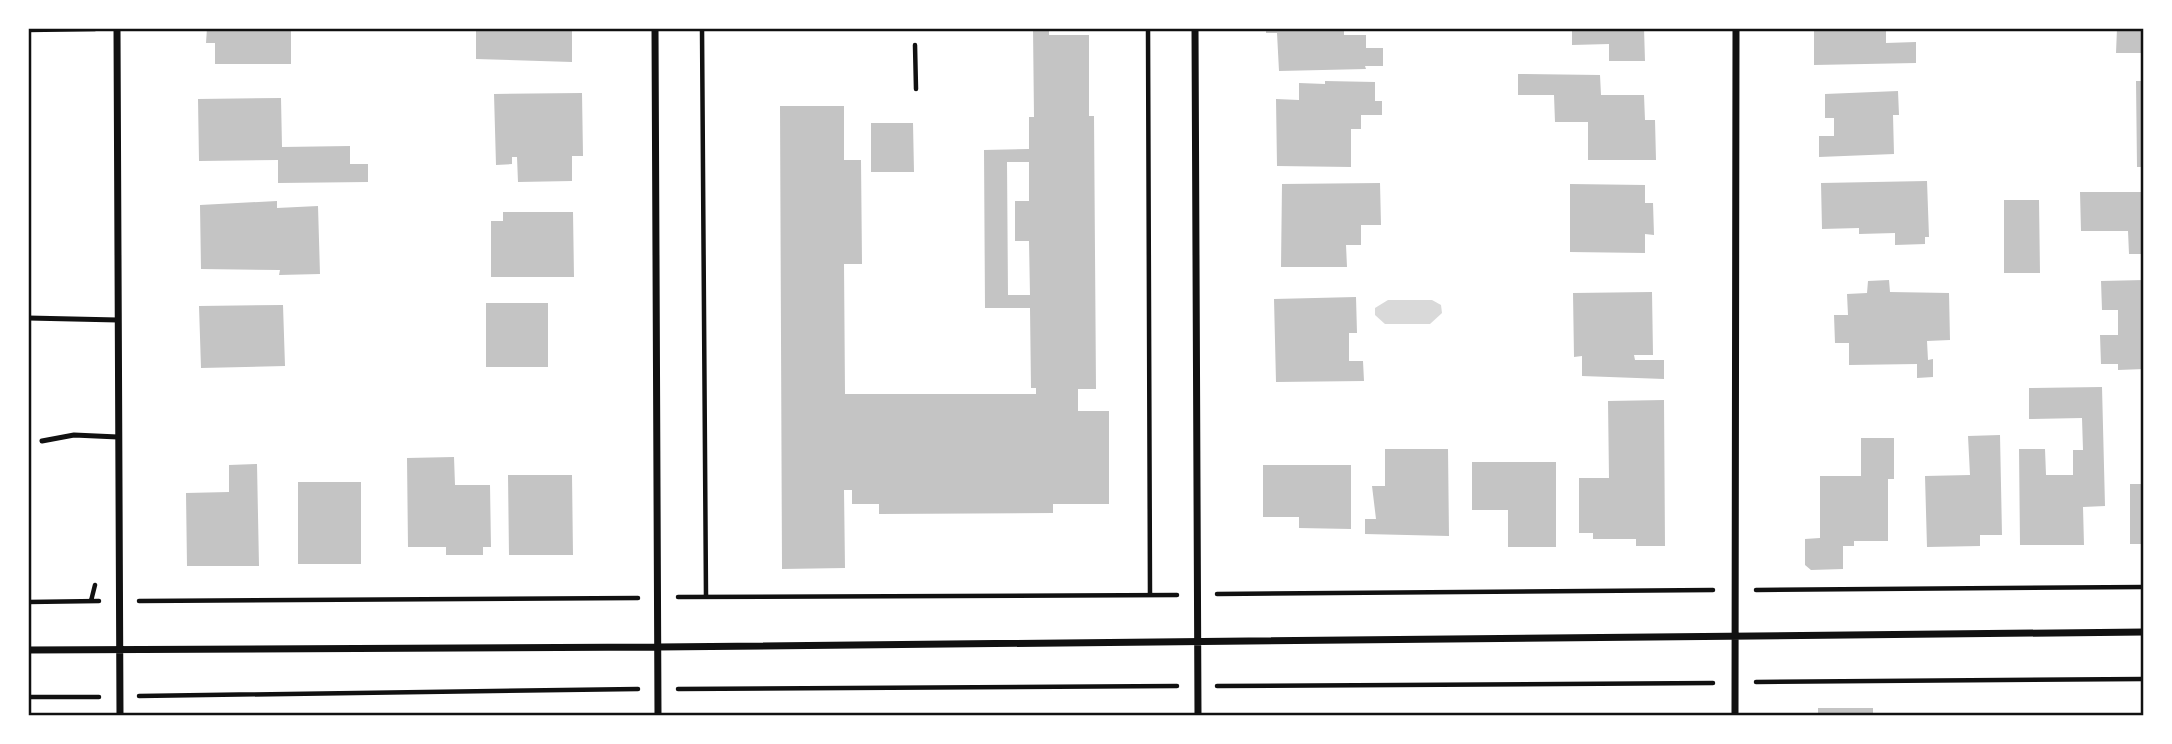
<svg xmlns="http://www.w3.org/2000/svg" width="2172" height="744" font-family="'Varela Round',sans-serif">
<style>
.water{fill:#d9d9d9}
.building{fill:#c4c4c4;fill-rule:evenodd}
.lines{fill:none;stroke-linecap:round;stroke-linejoin:round}
.path{stroke:#111;stroke-width:4.5}
.service{stroke:#111;stroke-width:5}
.minor{stroke:#111;stroke-width:7}
.neatline{fill:none;stroke:#111;stroke-width:2.5}
</style>
<rect width="100%" height="100%" fill="#fff"/>
<!-- water -->
<path class="water" d="M1388,300H1432L1441,305L1442,313L1430,324H1385L1375,315V308Z"/>
<!-- building -->
<path class="building" d="M207,28H291V64H215V43H206Z
M476,28H572V62L476,59Z
M1033,28H1049V35H1089V116H1094L1096,389H1078V411H1109V504H1053V513L879,514V504H852V490H844L845,568L782,569L780,106H844V160H861L862,264H844L845,394H1036V388H1031L1030,308H985L984,150L1029,149V117H1034ZM1007,162H1029V201H1015V241H1029L1030,295H1008Z
M1266,28H1344V35H1366V48H1383V66H1365L1366,69L1279,71L1277,33H1266Z
M1572,28H1644L1645,61H1609V44L1572,45Z
M1814,28H1886V43L1916,42V63L1814,65Z
M2117,28H2144V53H2116Z
M1518,74L1600,75L1601,95H1644L1645,120H1655L1656,160H1588V122H1555L1554,95H1518Z
M1325,81L1375,82V101H1382V115H1361V129H1351V167L1277,166L1276,99L1299,100V83L1325,84Z
M2136,81H2144V167H2137Z
M1898,91L1899,115H1893L1894,154L1819,157V136H1834V118H1825V94Z
M582,93L583,156H572V181L518,182L517,157H512V164L496,165L494,94Z
M281,98L282,147L350,146V164H368V182L278,183V160L199,161L198,99Z
M871,123H913L914,172H871Z
M28,174H31L30,225H28Z
M1927,181L1929,237H1925V244L1895,245V233L1859,234V228L1822,229L1821,183Z
M1380,183L1381,225H1361V245H1346L1347,267H1281L1282,184Z
M1570,184L1645,185V203H1653L1654,235L1645,234V253L1570,252Z
M2080,192H2144V254H2129L2128,231H2081Z
M2004,200H2039L2040,273H2004Z
M277,201V208L318,206L320,274L279,275L280,270L201,269L200,205Z
M503,212H573L574,277H491V221H503Z
M1889,280L1890,292L1949,293L1950,340L1927,341L1928,360L1933,359V377L1917,378V364L1849,365V343H1835L1834,315H1848L1847,294L1867,293L1868,281Z
M2144,280V369L2118,370V364H2101L2100,335H2118V310H2102L2101,281Z
M1652,292L1653,355H1634L1635,360H1664V379L1582,376V356L1574,357L1573,293Z
M1356,297L1357,333H1349V361H1363L1364,381L1276,382L1274,299Z
M486,303H548V367H486Z
M283,305L285,366L201,368L199,306Z
M2102,387L2105,506L2083,507L2084,545H2020L2019,449H2045L2046,475H2073V450H2083L2082,418L2029,419V388Z
M1664,400L1665,546H1636V539H1593V533H1579V478H1609L1608,401Z
M2000,435L2002,535H1980V546L1927,547L1925,476L1970,475L1968,436Z
M1861,438H1894V479H1888V541H1854V546H1843V569L1811,570L1805,565V539L1820,538V476H1861Z
M1385,449H1448L1449,536L1365,534V519H1376L1372,486H1385Z
M454,457L455,485H490L491,547H483V555H446V547H408L407,458Z
M1472,462H1556V547H1508V510H1472Z
M257,464L259,566H187L186,493L229,492V465Z
M1263,465H1351V529L1299,528V517H1263Z
M508,475H572L573,555H509Z
M298,482H361V564H298Z
M2130,484H2144V544H2130Z
M1818,708H1873V716H1818Z"/>
<g class="lines">
<!-- path -->
<path class="path" d="M702,28L706,597
M1148,28L1150,595
M28,30L95,29
M915,45L916,89
M1756,590L2144,587
M1217,594L1713,590
M678,597L1177,595
M91,601L95,585
M139,601L638,598
M28,602L99,601
M1756,682L2144,679
M1217,686L1713,683
M678,689L1177,686
M139,696L638,689
M28,697H99"/>
<!-- service -->
<path class="service" d="M28,318L118,320
M42,441L74,435L118,437"/>
<!-- minor -->
<path class="minor" d="M117,28L120,716
M655,28L658,716
M1195,28L1198,716
M28,650L658,647L2144,632
M1735,716L1736,28"/>
</g>
<!-- border -->
<rect width="2172" height="744" fill="none" stroke="#ffffff" stroke-width="60"/>
<rect x="30" y="30" width="2112" height="684" class="neatline"/>
</svg>
